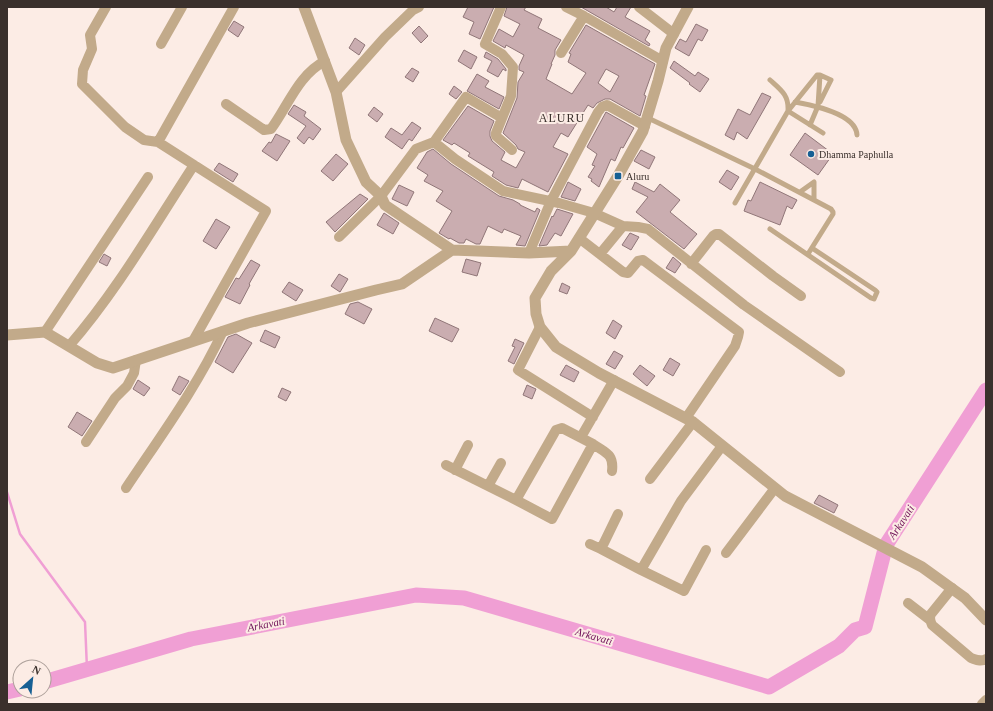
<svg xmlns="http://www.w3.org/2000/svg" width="993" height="711" font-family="'Times New Roman',serif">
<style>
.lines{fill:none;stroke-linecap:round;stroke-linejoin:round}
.stream{stroke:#f09fd4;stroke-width:2.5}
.river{stroke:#f09fd4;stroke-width:15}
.building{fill:#caadb0;stroke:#907678;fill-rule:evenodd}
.service{stroke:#c2aa8a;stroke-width:5}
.minor{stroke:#c2aa8a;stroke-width:10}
.tertiary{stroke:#c2aa8a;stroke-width:11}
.poi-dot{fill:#176094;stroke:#fcece5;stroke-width:1.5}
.labels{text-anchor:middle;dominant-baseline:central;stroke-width:4;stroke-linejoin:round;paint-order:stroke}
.poi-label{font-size:10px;fill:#3a302c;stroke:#fcece5;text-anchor:start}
.water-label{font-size:11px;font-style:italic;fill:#6f1158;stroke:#fcece5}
.quarter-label{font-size:12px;letter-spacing:1px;fill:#3a302c;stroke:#fcece5}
</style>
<rect width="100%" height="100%" fill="#fcece5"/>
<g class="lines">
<!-- stream -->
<path class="stream" d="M7,492L20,534L85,622L87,669"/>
<!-- river -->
<path class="river" d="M44,682L191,639L416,595L464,598L769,687L839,646L855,630L865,627L886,545L986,390
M7,692L20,689"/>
</g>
<!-- building -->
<path class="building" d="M468,7H494L480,39L469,34L474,22L463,17Z
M507,7H526L524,10L542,19L538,28L561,40L555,50V55L551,64H552L546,79L572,94L586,73L568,62L571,54L569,53L586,25L655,64L644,95L646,96L640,116L610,99H605L597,103L593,108L588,105L568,137L561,133L553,147L568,154L548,192L522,179L518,188L506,185L492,176L494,172L468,156L470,153L454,143L452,145L443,140L468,106L494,121L490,131V136L492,141L505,152L501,160L516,168L525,152L518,149L516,145L503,133L517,98L518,82L524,72L519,70V66L524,55L506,45L505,48L493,41L499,29L513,37L520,24L504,16ZM606,69L619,76L610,92L598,83Z
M581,7H606L614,12L617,7H631L625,17L650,31L645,40L650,44L649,46Z
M234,21L244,27L238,37L228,30Z
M696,24L708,30L702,41L698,39L689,56L675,48L680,39L686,42Z
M419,26L428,36L421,43L412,33Z
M355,38L365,45L359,55L349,48Z
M464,50L477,57L471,69L458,61Z
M486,52L498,59L506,69V71L503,69L498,77L487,71L492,61L484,57Z
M674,61L695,76L698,72L709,79L700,92L689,84L690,83L670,68Z
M412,68L419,72L413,82L405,77Z
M477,74L489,81L485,87L504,97L499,109L467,91Z
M454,86L462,92L456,99L449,94Z
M762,93L771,97L747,139L737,132L734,140L725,135L738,109L750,115Z
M294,105L306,112L304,116L321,129L313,140L309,137L304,144L297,138L306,126L288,114Z
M374,107L383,114L377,122L368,115Z
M606,112L634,128L623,148L621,147L615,161L611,159L599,187L591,181L592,179L588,177L595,166L592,165L597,154L587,147Z
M412,122L421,128L412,141L409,139L402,149L385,137L391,128L402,135Z
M805,133L833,154L818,175L790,155Z
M276,134L290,141L277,161L262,151L269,142L271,143Z
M433,149L451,164L499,196L513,200L520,204V205L535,212L537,208L540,210L525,246L516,245L521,236L504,229L502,233L488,226L480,244H476L466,239L464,243H459L450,238L449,239L439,233L452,211L436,201L443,191L424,181L428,175L417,168L427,152Z
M641,150L655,157L649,169L634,161Z
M336,154L348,164L333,181L321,171Z
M219,163L238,174L233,182L214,170Z
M727,170L739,177L731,190L719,182Z
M568,182L581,189L575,201L561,197Z
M635,182L654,192L660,184L680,200L670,212L697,234L684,249L636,212L648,197L632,189Z
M760,182L797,200L792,209L787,206L780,225L744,211L748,200L751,201Z
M399,185L414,192L407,206L392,199Z
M360,194L368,199L335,232L326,222Z
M557,209L573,214L561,236L555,233L547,245L539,246L552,216L553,217Z
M384,213L399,223L393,234L377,225Z
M216,219L230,227L216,249L203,241Z
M630,233L639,237L631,250L622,245Z
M104,254L111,258L107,266L99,262Z
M673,257L681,264L675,273L666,268Z
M466,259L481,263L477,276L462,272Z
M251,260L260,265L249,284L250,285L240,304L225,297L236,278L239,279Z
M339,274L348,279L340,292L331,286Z
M289,282L303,290L296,301L282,292Z
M562,283L570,287L567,294L559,291Z
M358,302L372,309L364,324L345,314L350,304Z
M435,318L459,329L452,342L429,331Z
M613,320L622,326L615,339L606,333Z
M265,330L280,337L275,348L260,341Z
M236,334L252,343L233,373L215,362L228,337Z
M515,339L524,343L514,364L508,361L515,347L512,346Z
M614,351L623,356L615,369L606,364Z
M670,358L680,364L673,376L663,370Z
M566,365L579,372L574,382L560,375Z
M640,365L655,376L647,386L633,374Z
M179,376L189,381L180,395L172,390Z
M138,380L150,388L144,396L133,389Z
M527,385L536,389L532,399L523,395Z
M282,388L291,392L286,401L278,397Z
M77,412L92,421L82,436L68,427Z
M819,495L838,505L834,513L814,503Z"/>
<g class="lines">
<!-- service -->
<path class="service" d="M770,80C781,90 789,95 788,111
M795,102C812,105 856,114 857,135
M820,102L831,80L820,75
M788,111L817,75H820L818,106L810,125
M648,118L755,169L831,209L833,212V214L808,254
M800,192L814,182V200
M735,203L788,111L823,133
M770,229L871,298L874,299L877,292L875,290L812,248"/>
<!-- minor -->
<path class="minor" d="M106,7L90,35L92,49L83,70L82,84L125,127L144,140L158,142L266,211L193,341
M501,7L485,44L502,54L513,67L511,96L496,133V136L512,150
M566,7L584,16L663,61
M639,7L674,34
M161,44L182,7
M561,53L584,16
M336,92L385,37L413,10L419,7
M226,104L264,130L271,129C288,106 298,75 325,61
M158,142L234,7
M434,142L455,159L503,191L559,203L594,213L623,226
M339,237L381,196L416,149L434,142L466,97L502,118
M579,238L623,272L628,273L638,261L643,260L739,332L738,337L735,346L686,418
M529,253L551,201L598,112L602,107L607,105L645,126
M600,254L623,226L638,227L648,229L744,305L840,372
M691,264L713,236L716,234H719L773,276L801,296
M540,327L518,370L593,417
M45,332L148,177
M69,346C117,291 154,226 194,165
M581,437L614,380
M86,442L115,398L127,386L134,373L136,360
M593,444C606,453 614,454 612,471
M446,465L516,500L552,519L593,444L562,428L556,430L516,500
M455,470L468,445
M650,479L693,422
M488,486L501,463
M126,488C160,437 197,387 223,331
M618,514L601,549L641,570L684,591L706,550
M590,544L601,549
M726,553L775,488
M641,570L681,501L722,446
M952,588L931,614C929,618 930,621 932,625L971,658C977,660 981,662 986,659
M908,603L930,620
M982,704L986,700"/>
<!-- tertiary -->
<path class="tertiary" d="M304,7L336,92L346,140L366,182L381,196L385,205L452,250
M688,7L666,48L658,81L643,131L618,176L571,251L551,271L535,298L536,314L540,327L556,347L599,373L693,422L785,496L922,567L965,598L986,620
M7,335L45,332L97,363L113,368L248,323L376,290L402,284L452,250L529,253L571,251"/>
</g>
<!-- markers -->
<g class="poi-dot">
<circle cx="811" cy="154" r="4"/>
<rect x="614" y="172" width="8" height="8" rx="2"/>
</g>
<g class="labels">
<!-- poi labels -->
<g class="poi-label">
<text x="819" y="154">Dhamma Paphulla</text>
<text x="626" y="176">Aluru</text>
</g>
<!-- water labels -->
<g class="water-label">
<text transform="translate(901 522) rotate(-57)">Arkavati</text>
<text transform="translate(266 624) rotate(-11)">Arkavati</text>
<text transform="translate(594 636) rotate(16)">Arkavati</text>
</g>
<!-- quarter labels -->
<g class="quarter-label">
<text x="562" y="118">ALURU</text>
</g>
</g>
<!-- border -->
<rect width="993" height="711" fill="none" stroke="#3a302c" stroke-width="16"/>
<!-- north arrow -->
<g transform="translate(32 679) rotate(27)"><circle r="19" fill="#fcece5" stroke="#aea19b"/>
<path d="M0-3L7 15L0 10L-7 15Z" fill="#176094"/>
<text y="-6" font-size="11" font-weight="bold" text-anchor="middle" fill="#3a302c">N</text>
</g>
</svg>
